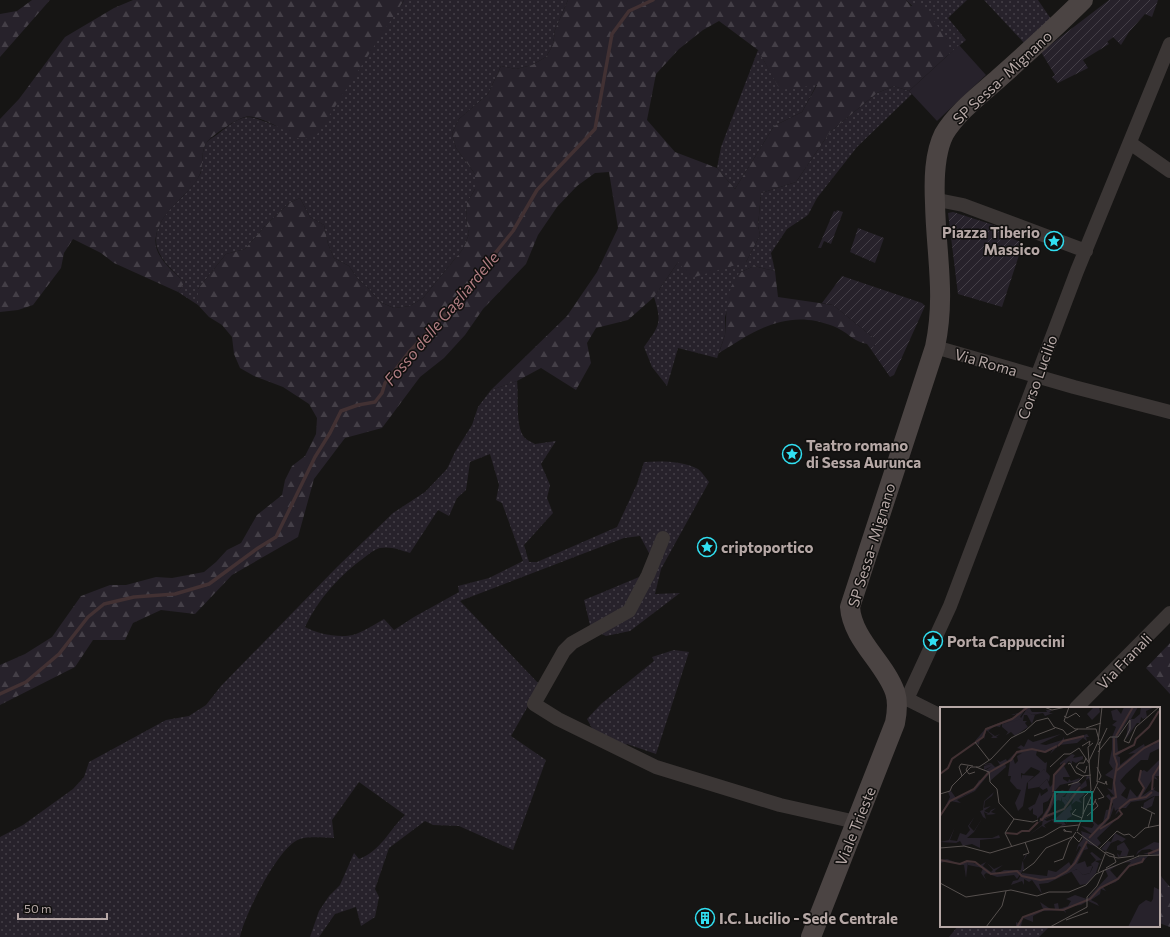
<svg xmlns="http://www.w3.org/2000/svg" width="1170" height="937" font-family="Commissioner,sans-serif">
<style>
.grass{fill:url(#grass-dots);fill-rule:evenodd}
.forest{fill:url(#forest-firs);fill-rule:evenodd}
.park{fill:#27222b}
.garden{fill:url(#garden-furrows)}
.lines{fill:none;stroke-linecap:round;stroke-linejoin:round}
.stream{stroke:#423133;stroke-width:3.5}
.street{stroke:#3b3635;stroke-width:14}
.secondary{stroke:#4b4443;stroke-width:20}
.labels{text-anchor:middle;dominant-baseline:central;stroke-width:3;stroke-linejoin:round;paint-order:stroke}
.street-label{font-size:15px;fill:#b6a8a6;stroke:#11100f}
.poi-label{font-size:15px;font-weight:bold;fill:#b6a8a6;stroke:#11100f;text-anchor:start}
.water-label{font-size:16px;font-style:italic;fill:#b17d82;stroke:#11100f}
.inset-river{fill:none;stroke:#423133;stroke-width:2}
.inset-road{fill:none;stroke:#56504e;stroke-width:1}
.view{fill:#0f766e;fill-opacity:0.15;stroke:#0f766e;stroke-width:2}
.inset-edge{fill:none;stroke:#b6a8a6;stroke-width:2}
</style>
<defs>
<pattern id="grass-dots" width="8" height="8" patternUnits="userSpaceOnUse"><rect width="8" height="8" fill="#27222b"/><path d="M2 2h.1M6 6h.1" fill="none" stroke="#443f47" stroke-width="1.8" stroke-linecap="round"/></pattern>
<pattern id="forest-firs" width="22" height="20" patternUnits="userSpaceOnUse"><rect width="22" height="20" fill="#27222b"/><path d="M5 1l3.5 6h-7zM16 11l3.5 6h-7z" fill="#443f47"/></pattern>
<pattern id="garden-furrows" width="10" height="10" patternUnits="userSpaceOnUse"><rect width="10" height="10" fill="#27222b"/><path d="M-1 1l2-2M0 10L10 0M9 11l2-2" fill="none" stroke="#443f47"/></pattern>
</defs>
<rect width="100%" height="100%" fill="#161514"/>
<!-- grass -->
<path class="grass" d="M404,0H568L555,30L553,45L546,57L532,65L516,69L501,66L488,94L459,119L452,133L456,148L475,174V189L467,203L466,218L469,234L463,249L423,298L410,306L394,308L380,302L369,289L358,279L349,266L334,258L328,244L324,225L310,217L300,198L289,203L265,226L245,249L226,254L198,289V305L178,292L185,282C157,258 143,239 172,207C180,199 189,191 195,182C197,179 200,175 201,172C203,162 201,150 207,142C209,139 216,136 219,133C244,114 245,113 276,126L402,4Z
M906,0H967L948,18L966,40L947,56V39Z
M984,0H1038L1051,19L1025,44Z
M758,50L780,89L817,84L802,112L774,126L735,189L717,168L721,147Z
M894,86L909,91L912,94L857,147L817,198L808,215L787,229L771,253L775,271L754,266L739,273L725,317V335L717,358L678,348L667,386L652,367L644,347C660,325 662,323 654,297L678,262H746L760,235L758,226L761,193L796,182L830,132L877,93Z
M517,381C519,396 515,425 524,437C526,440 532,442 535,444L556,441L541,464L550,485L547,498L553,513L524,545L529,562H537L617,527L637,484L644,462C661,461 683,461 698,469C702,472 706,478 709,482L661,569L655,594L680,593L630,631L606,636L591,629L584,600L644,575L651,557L640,536L624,538L460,601L540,685L511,736L546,760L513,850L459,826L433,825L425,821L389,848L375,889L379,897L375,917L361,926L356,907L335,914L319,937H310L319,911L329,896L340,885L354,853L359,859C382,850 388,831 405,815L359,782L332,820L334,838C324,838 310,836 300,839C279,845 244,916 240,937H0V837L23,825L73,789L84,777L89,762L166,720L189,716L206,705L221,686L337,567L393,513L425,492L447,469L455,452L472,425L478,407L491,390ZM490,454L499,485L496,500L502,503L523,561L489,578L458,586L459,592L414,617L394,630L384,619C375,624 366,630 356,634C342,639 317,634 305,627C318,599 340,575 365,557C369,554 375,549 380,548C391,546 400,550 410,553L438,510L449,516L457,498L466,490L470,462Z
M674,650L689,652L656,754L627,744L625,747L594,732L587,719L601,704L654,661L652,657Z
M958,926H1050L1039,937H949Z"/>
<!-- forest -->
<path class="forest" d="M32,0H50L0,57V14L17,11Z
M133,0H404L316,136C312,137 305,140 301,139C297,139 293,135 290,133C279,128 257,114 245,117C238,118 211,136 207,142C200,151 204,165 200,174C189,197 161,209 156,236C152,255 172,271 185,282L178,292L114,263L101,253L73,239L64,253L61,268L33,305L18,310L0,312V119L19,99L65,37L114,8Z
M568,0H906L911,6L922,4L947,39V56L909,91L894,86L877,93L830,132L796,182L761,193L758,226L760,235L746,262L691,278L678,262L654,297L628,320L596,328L587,343L591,363L576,390L541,368L517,381L491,390L567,316L597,272L618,228L609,172L595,173L577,186L557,207L538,235L526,264L483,309L465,335L444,358L420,377L382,428L345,438L314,479L298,537L232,575L195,614L161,610L133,623L125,640H93L75,667L0,705V665L25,654L52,637L81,596L110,585H126L156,577L172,578L204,572L216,562L227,550L241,543L257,515L282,495L285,480L292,466L305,456L316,434L317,418L309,404L283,387L254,376L240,368L234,354L232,337L222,325L209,317L198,305V289L226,254L245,249L265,226L289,203L300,198L310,217L324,225L328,244L334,258L349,266L358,279L369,289L380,302L394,308L410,306L423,298L463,249L469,234L466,218L467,203L475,189V174L456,148L452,133L459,119L488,94L501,66L516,69L532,65L546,57L553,45L555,30ZM719,21L758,50L780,90L817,85L802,112L774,126L735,189L717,168L675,152L647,120L656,74L679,49L703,30Z
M754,266L775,271L778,297L833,305L875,339V347L870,348L867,344C853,342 847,331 833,326C787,308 756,330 719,353L725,335L727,302L731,287L739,273Z
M1170,643V694L1146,668Z
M1159,874L1170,887V927L1159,923Z"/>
<!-- park -->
<path class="park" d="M959,45L986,75L937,121L909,91Z"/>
<!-- garden -->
<path class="garden" d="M1109,0H1158L1152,17L1145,14L1129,32L1121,45L1113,37L1107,42L1109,44L1083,60L1088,68L1058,83L1052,77L1055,75L1041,52Z
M837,210L843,212L831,244L824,241L821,248H818L834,211L836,212Z
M953,212L1006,229L1004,235L1023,243L1002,307L958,294L948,213Z
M858,228L884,238L875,263L850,252Z
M842,276L922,303L925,306L894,375L890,377L870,348L875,346V339L833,305L822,303Z"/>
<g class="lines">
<!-- stream -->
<path class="stream" d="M0,694L26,682L59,654L88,617L104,604L134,597L175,594L209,584L258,548L276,537L315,457L330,433L341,411L358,405L375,402L382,393L385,383L409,352L451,308L513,231L537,190L595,129L612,34L629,11L653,0"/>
<!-- street -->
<path class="street" d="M1130,143L1170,171
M935,201H943L963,205L1086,251
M935,347L1074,387L1170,412
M663,538L648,575L629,611L572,643L564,651L534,704L558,719L656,767L780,805L856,822
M907,699L941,716
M896,703L907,699L950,606L1077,271L1170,44
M1076,708L1170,613"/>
<!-- secondary -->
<path class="secondary" d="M811,937L895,723C897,713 898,701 895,692C885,663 852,639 850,607L935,347C946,295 936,254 935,203C934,181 934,154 944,134C957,112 980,95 999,78C1027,53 1056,27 1083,0"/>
</g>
<!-- icons -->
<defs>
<symbol id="sight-ring" viewBox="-11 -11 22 22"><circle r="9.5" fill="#11100f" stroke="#31dff1" stroke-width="1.5"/><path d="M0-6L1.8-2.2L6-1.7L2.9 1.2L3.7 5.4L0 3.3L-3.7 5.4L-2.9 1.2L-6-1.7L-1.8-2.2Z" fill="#31dff1"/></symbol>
<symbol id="building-ring" viewBox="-11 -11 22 22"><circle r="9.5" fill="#11100f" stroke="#31dff1" stroke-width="1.5"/><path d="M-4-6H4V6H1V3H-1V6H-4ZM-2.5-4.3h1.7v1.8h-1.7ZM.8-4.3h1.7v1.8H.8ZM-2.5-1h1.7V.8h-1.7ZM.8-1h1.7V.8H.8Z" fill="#31dff1"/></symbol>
</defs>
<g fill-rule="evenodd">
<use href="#sight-ring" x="1043" y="230" width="22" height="22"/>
<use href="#sight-ring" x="781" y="443" width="22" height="22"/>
<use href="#sight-ring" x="696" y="536" width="22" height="22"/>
<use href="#sight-ring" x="922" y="630" width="22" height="22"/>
<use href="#building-ring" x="694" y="907" width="22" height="22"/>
</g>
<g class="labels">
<!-- street labels -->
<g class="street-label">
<text transform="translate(1002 77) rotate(-43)">SP Sessa- Mignano</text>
<text transform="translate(986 362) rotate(16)">Via Roma</text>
<text transform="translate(1037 377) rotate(-70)">Corso Lucilio</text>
<text transform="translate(871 545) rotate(-73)">SP Sessa- Mignano</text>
<text transform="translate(1124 661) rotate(-46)">Via Franali</text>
<text transform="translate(855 826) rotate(-68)">Viale Trieste</text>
</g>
<!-- poi labels -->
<g class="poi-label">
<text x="1040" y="232" text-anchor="end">Piazza Tiberio<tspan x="1040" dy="17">Massico</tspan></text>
<text x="806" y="445">Teatro romano<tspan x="806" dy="17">di Sessa Aurunca</tspan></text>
<text x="721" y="547">criptoportico</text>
<text x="947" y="641">Porta Cappuccini</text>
<text x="719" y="918">I.C. Lucilio - Sede Centrale</text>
</g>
<!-- water labels -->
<g class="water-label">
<text transform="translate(441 318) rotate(-50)">Fosso delle Gagliardelle</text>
</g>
</g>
<!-- overview -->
<g transform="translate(940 707)">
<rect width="220" height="220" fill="#161514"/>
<path d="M86,3L92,8L101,7L95,8L92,17L87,8H84L83,14H87L85,16L88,20L75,29L71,25L66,28L68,25L62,20V17L81,11ZM74,47H76L73,51L65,56L66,60L50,74L49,67L35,84L17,93L21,96L10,94L0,110L10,90L8,85L11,84L16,91L25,88L34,82L39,73L42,74L47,66L46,63L52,59L44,63V59L51,57L44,58L45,57L51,56L55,60L60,58L57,53L60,55L66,52L67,54ZM132,47L135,48L133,51L143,49V52L136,56L132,54V57L129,54L124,59L130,70H123V72L128,75L129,72L131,74L140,71L139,75L141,77L130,89L128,95L125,92L122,95V90H125L133,75L120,78L114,85V68L125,55L120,58V56ZM104,62L110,69L109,75L107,72L99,80L88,82V75ZM54,85L52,89L45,94L44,101L51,99L44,104L49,106L51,103L56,101L51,105L56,107L46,108L48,107L44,105L46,112L43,110L34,125L27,131H52L59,128L60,131L40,133V141L32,137L23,139L20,134L16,136L0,135L9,133L15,120L10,133L17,134L20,126L26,128L30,123L28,119L35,109L39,111L35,109L29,119L34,124L43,110L40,104L43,103L44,94ZM215,89L212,99L206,102L203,101L204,96L199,99ZM131,97L132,103L137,100L130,104L132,109L127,112V117L126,114L124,115L126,118L121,119L122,117L114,116L112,113L104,118L106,121L102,119L89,128L102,118L103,112L107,114L116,111ZM175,126L186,132L182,135L178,133L171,136L166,144L161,142L168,134L171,135ZM184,135L189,143L187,149L178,150L177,146L180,149L182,144L177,143V139ZM152,145L162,153L155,154L159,156L156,166L147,177L140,178L131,164L138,162L143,168L150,166L153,160L151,157L156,153L150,146ZM86,147L87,148L83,154L84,162L77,172L74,168L57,170L46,166L44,168L46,173L41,166L43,161L28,158V155L26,171L24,158H20L8,154L0,156V153L7,152L20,157L27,154L40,158L46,155L43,159L51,165L53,163L47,156L54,162L63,158L55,164L57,167L64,163H81L82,156ZM208,149L203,155L189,160L176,175L163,180L166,184L161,182L160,187L151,193L157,196L159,199L148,194L141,198L132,199L125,203L126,206L123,203L103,204L93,209V215L83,211L81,219L76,220V215L78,216L82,210L103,202L100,195L112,203L115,202L114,197L118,196L119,202L128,199L131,194L126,192L135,188L147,192L168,169L165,162L199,150ZM191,155L177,171L170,163L181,156Z" fill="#27222b" fill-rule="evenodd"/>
<path d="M84,0H89L92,5H107L106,3H112L109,6H113L105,9L103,6L92,8L85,3L80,10L83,12L61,17L60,20L55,19L48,24L55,29L60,27L56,30L58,31H51L53,29L46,23L44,33V30L40,31L39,38L35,34L46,21L75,10L76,7L74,8H71L81,5ZM184,0H198L191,12H194L200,7L201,0H215L206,4L207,10L203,12L201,10L200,16H197L186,32L189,11L177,31L178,44L188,41L177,49L180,50V58L195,46L188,47L204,37L205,40L213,38L220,32V41L210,46L208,53H201L186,67L180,74L186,81L181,88L187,92L190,82L197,90L204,81L199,72L200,65L204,63L207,65L220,52V69H215L218,73L213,71L202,89L215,80L214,83L220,86V94L219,89H214L205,93L191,95L186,101H182L175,108L178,102L175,104L174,100L170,111L161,122L181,108L157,131L161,136L157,140L146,136L148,142L144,143L137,157L145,154L147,160L153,158L150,166L143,168L137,162L108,176L99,177L102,187L92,173L89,175L84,172V178L82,174L71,178L73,174L78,173L82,166L107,169L108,163L116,165L129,155L131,159L141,140L139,139L136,145L138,138L143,132L141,124L153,128L141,119L152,121L154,118L151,112L158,118L163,115L166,103L171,102L173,97L166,89L169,87L171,90L174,89L167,81L172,83L173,72L165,68L173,62L169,56L172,42V30L176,20L172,18L177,14L173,13L171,4L177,2L181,7ZM147,27L149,30H146L147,34L143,31L137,36L119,38L110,47L113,42L106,46L97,44L96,48L105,56L107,55L106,66L104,62L99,67L100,64L91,60L84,67L81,66V72L82,68L94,69L87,76L83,99L78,104L75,96L81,83L77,82L70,74L71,69H68L70,54L73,51L75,57L78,54L77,49L82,46L76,47L81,42L77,41L81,38L84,40L88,32L93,35L121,27L100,37L106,38L122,33L124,30V33H129ZM114,68H115L116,81L113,84L115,86L118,83L115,89L122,83L128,85L122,90L121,94L118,93L114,96L106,111L123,102L125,98L122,93L125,92L128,95L130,89L146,73L147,68L151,71L150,74L149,71L146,73L147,79L140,83L145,87L139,92L142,96L136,94L131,98L134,91L121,104L98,116L110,97L113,87L108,94L103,96V106L97,112V109L93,107V101L90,104L88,101L95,97L100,85L101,89L108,84L107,81L103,83L99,80L107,72L110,80L114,76ZM214,135L220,136V148L203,147L213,144L210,142L202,143L196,148L198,144ZM214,180L220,183V220H188L199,198L206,193L211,195L213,192Z" fill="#27222b"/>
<path d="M154,0H159L160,5L152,13L147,7Z" fill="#27222b"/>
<path class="inset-river" d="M176,29L193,0M118,39L123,34L144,29M174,48L194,38L196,32L209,20L219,4M176,64L204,41L220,33M0,67L8,61L12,52L43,30L46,22L72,12L88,0M212,83L213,69L220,58M113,85L114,68L125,56M199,91L204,81L199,73L201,63M179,102L190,93L206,90L212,85M0,109L10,94L34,82L48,66L71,53L77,45L92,42L105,45L117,39M104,110L124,102L140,80M100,112L102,113L109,102L114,86M160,122L178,111L182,107L179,103M66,126L77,127L82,124H89L98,115M149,131L168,111L172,92L176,90L174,76L177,57L174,48V31M208,147L220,142M0,153L20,157L27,154L35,155L51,167L77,164L82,169L100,173L115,171L127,164L135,156L147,134M77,220L83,210L105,202L123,203L150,192L160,181L178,172L189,159L202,155L204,151"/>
<path class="inset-road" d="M104,0L112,3L126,0M129,0L124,14L135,22H156L159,33M124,9L127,11L136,6L140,10M146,21L161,16M94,29L115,21M35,35L49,53M160,36L167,21M142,39L150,34L149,38M158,45L170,30H178L190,13V22L184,34L189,36L196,20L219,0M146,51L144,56H139L136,60L145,66L147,59M149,55L148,40L153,36M128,57L130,56L136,66L143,69L151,68M28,59L26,63L29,67L35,65M36,60L49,65L50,75L57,82L59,96L74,112M110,60L124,47H130L139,41L149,56M157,60L161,69L159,73M22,69L19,60L21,57L33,59M157,74L165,77L166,74L167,78M157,75L160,35L158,38M128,78L138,75L144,69M157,80L164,90L158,92M0,87L10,84L12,79L31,60H39L51,52L71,31L85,24L96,14L108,11L114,20L123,23L127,28L138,22M147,97L153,98L156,92M201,100L215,107M136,102L132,107L142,111M143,107L158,75M147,109L158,99L155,94M208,121L212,106M126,124L124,122V124L132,125M137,124L143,108L144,90L151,83L149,54L158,35L162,0M137,125L169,149L178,151L194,149M133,129L139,135L142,130M72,140L65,126L74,112L93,115L98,113M0,141L24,139L50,146L103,130L120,120L139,118M159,142L177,124L184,128L189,127L194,131L205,121L220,118M164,146L166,145L174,148V150M83,148L89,146L85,135M198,149L220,148M114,155L123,152L129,135L136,125M166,161L176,155L174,150M165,163L199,149M83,164L94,156L106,141L132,130M158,165L165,147M0,176L26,190L71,183L97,189L109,185H129L146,178L156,167L167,162M126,213L148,205M46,220L62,199L66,184M110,220L147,200V190L157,179L164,163"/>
<path class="view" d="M115,85H152V114H115Z"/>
<rect width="220" height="220" class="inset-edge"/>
</g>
<!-- scale -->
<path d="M18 913v6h89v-6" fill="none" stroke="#b6a8a6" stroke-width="2"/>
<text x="24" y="913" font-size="12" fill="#b6a8a6" stroke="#11100f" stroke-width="3" paint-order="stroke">50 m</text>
</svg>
